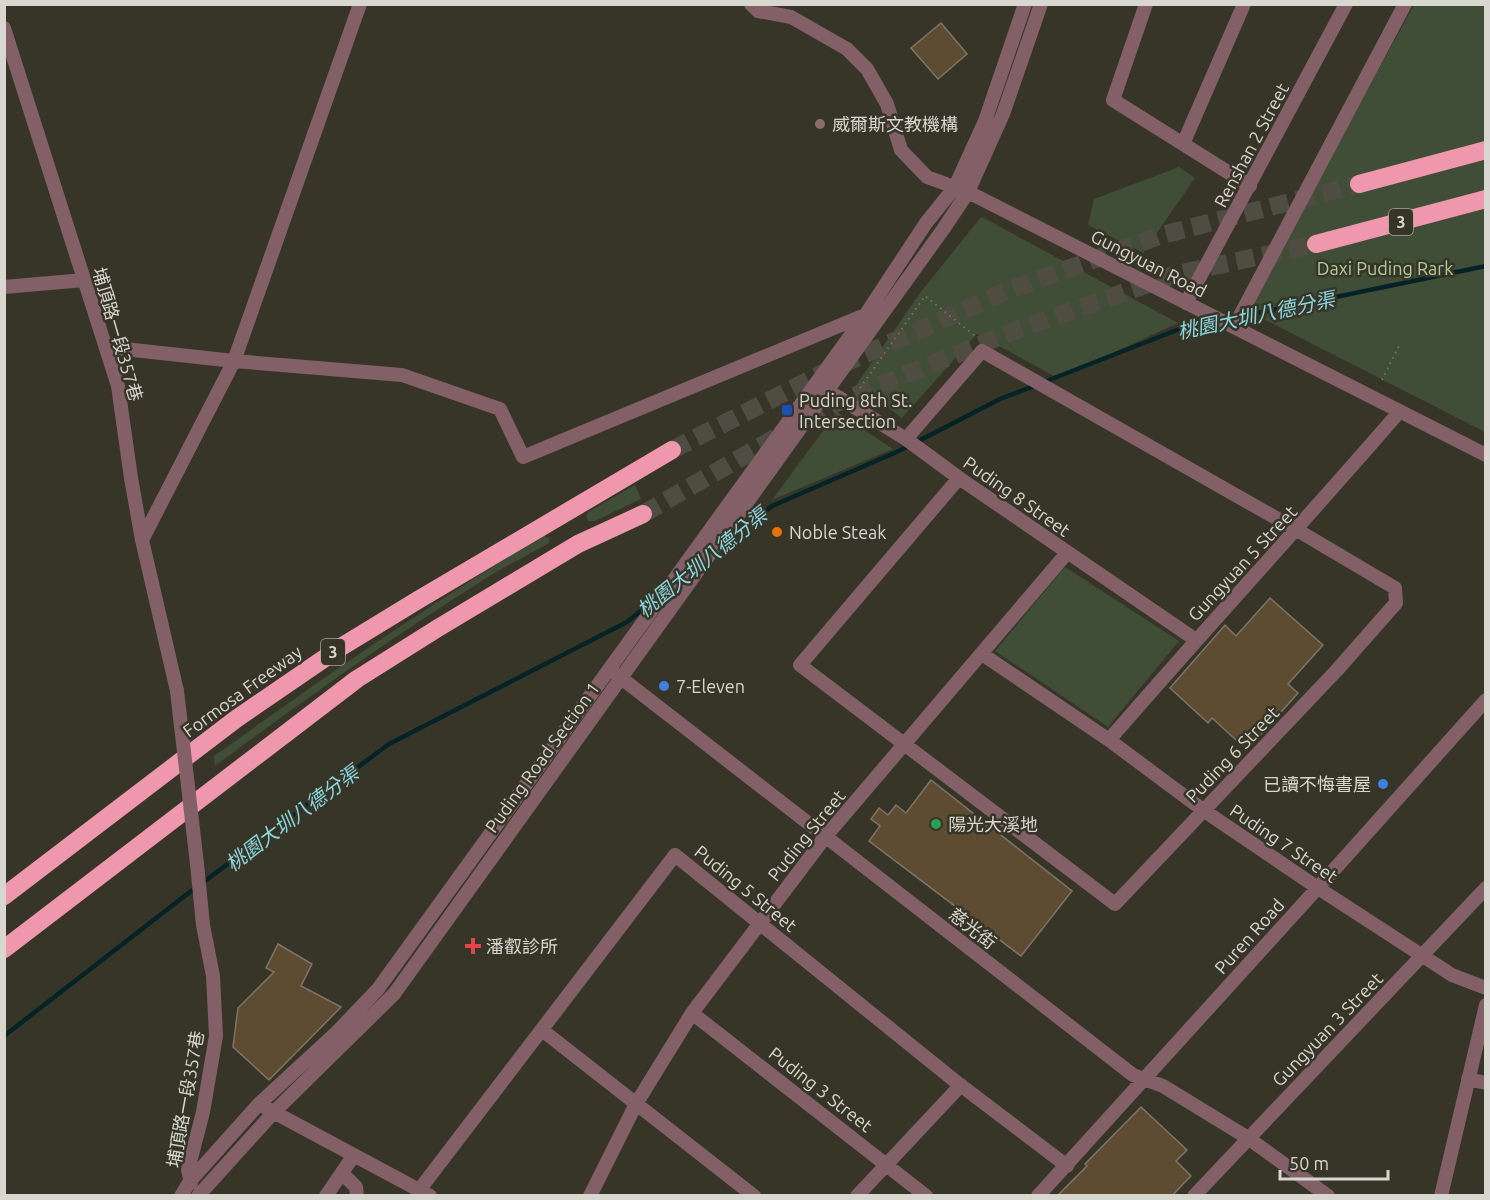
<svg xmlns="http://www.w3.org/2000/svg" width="1490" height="1200" font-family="Ubuntu,'Noto Sans TC',sans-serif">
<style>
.green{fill:#404d37}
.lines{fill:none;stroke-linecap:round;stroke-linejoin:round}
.stream{stroke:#042327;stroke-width:4.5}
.building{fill:#5d4c31;stroke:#7e7568;stroke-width:1.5}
.highway-tunnel{stroke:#4f4d41;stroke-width:18;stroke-dasharray:18 9;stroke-linecap:butt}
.path{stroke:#747267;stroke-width:2;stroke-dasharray:1.5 4.5;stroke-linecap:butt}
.minor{stroke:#836068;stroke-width:14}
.highway{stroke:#ee97ad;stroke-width:18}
.minor-bridge{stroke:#836068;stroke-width:14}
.education-dot{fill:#8d6e63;stroke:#373528;stroke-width:2}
.transit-dot{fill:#1a4fb4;stroke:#373528;stroke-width:2}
.food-dot{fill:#e8710a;stroke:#373528;stroke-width:2}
.shop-dot{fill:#3f7fe0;stroke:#373528;stroke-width:2}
.leisure-dot{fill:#2e9e5b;stroke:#373528;stroke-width:2}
.health-dot{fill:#e0444e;stroke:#373528;stroke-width:2}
.labels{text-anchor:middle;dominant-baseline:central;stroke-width:5;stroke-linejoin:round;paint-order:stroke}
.shield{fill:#373528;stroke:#a8a69d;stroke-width:1.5}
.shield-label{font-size:16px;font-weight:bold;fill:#d8d7cf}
.poi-label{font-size:18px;fill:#d8d7cf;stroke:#373528;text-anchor:start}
.street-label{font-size:18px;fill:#d8d7cf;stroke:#373528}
.park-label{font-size:18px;fill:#b0cd9b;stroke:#373528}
.water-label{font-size:20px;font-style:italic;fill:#8bd7e0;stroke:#373528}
</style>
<rect width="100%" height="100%" fill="#373528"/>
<!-- green -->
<path class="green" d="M1414,5H1485V432L1246,310Z
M1179,167L1195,178L1143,253L1088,225L1094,199Z
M981,217H982L1178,323L1058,378L977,334L902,418L856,385L920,293Z
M837,412L893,449L772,500Z
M635,485L641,499L595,521H588L586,516L588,512Z
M544,536L550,539L549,543C524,557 498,570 474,586C385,642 300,703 215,766L214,756C322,679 430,603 544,536Z
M1065,567L1179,641L1108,727L995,651Z"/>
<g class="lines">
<!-- stream -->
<path class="stream" d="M1243,316L1486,266
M1044,382L1182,328L1214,322
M722,545L772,506L899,451L1000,399L1037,385
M4,1036L182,898L389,744L627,622L648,605"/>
</g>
<!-- building -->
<path class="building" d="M941,23L967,54L938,79L911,48Z
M1270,598L1323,645L1288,684L1298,693L1247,750L1212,718L1208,723L1170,688L1225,625L1236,636Z
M931,780L1072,891L1021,956L869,841L880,826L871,819L879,808L888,815L896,805L906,813Z
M278,944L312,964L301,986L341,1007L269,1080L233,1047L238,1008L274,972L266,968Z
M1141,1107L1187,1150L1176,1161L1191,1176L1183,1184L1172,1196H1057L1087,1166L1085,1164Z"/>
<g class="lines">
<!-- highway-tunnel -->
<path class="highway-tunnel" d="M672,450L823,373L1004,292L1162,235L1359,184
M643,514L834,404L1011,332L1177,274L1316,244"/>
<!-- path -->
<path class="path" d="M1382,380L1399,346
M860,388L925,296L975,336"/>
<!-- minor -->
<path class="minor" d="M751,4L758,11L791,17L847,49L867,69L887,104L901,150L927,177L968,192L1486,455
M1146,4L1113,100L1250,186
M4,28L118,386L131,478L142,540L177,691
M1183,144L1244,4
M4,287L84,280
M1186,303L1346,4
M1234,327L1405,4
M106,347L234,361L402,375L500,409L523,457L865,315
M820,386L906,439L959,478L1196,640
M906,439L982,351L1297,530L1395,588L1396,603L1337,670L1115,904L800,665L959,478
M142,540L234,361L360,4
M982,654L1109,740L1203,810L1318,888L1452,975L1486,988
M616,674L1133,1075L1163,1086L1248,1138L1328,1196
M1109,740C1205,629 1304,522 1400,411
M692,1013L926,1196
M542,1030L754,1196
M1468,1079L1486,1083
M266,1108L430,1196
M342,1173L356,1187L357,1196
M191,1183L188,1170L203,1112L216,1036L213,976L203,925L197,864
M420,1189L675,855L955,1081L1067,1166
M181,1196L190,1181L259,1104L335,1034L378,989L866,314L926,223L955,187L985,121L1025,4
M198,1196L274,1112L394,994L944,228L968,192L1003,114L1041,4
M326,1196L354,1155
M590,1196L636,1104L692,1013L826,836L1067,553
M857,1196L961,1085
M1038,1196L1332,872L1486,700
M1194,1196L1486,888
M1441,1196L1486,1005"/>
<!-- highway -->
<path class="highway" d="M1359,184L1486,150
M1316,244L1486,199
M4,896L236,719L341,647L418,600L672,450
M4,949L357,679L438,628L578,544L643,514"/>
<!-- minor-bridge -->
<path class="minor-bridge" d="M177,691L197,864"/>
</g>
<!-- markers -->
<circle class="education-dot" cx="820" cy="124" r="6"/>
<rect class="transit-dot" x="781" y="404" width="12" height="12" rx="3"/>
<circle class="food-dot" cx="777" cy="532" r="6"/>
<g class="shop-dot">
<circle cx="664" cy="686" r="6"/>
<circle cx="1383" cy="784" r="6"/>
</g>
<circle class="leisure-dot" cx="936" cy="824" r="6"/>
<path class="health-dot" d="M470 937h6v6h6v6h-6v6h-6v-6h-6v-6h6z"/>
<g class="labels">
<!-- shield labels -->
<g class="shield">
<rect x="1389" y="209" width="24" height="26" rx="4.5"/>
<rect x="321" y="639" width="24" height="26" rx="4.5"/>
</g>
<g class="shield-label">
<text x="1401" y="222">3</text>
<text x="333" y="652">3</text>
</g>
<!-- poi labels -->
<g class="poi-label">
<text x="832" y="124">威爾斯文教機構</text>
<text x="799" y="400">Puding 8th St.<tspan x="799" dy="21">Intersection</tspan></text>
<text x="789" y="532">Noble Steak</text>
<text x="676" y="686">7-Eleven</text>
<text x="1371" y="784" text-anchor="end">已讀不悔書屋</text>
<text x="948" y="824">陽光大溪地</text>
<text x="486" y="946">潘叡診所</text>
</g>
<!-- street labels -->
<g class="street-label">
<text transform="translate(1251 145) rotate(-62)">Renshan 2 Street</text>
<text transform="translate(1149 263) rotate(27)">Gungyuan Road</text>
<text transform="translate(118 334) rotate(74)">埔頂路一段357巷</text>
<text transform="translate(1017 496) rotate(35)">Puding 8 Street</text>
<text transform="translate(1242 563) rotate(-47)">Gungyuan 5 Street</text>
<text transform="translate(242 691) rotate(-36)">Formosa Freeway</text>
<text transform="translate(1232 754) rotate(-46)">Puding 6 Street</text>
<text transform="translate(542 757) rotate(-54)">Puding Road Section 1</text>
<text transform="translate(806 835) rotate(-51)">Puding Street</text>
<text transform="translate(1284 843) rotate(34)">Puding 7 Street</text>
<text transform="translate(746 888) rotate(39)">Puding 5 Street</text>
<text transform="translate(973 928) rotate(38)">慈光街</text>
<text transform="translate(1249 936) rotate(-48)">Puren Road</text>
<text transform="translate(1327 1029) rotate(-46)">Gungyuan 3 Street</text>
<text transform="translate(821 1089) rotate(38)">Puding 3 Street</text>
<text transform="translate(185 1099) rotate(-80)">埔頂路一段357巷</text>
</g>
<!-- park labels -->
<g class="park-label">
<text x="1385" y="268">Daxi Puding Rark</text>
</g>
<!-- water labels -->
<g class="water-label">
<text transform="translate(1256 315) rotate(-12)">桃園大圳八德分渠</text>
<text transform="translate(702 562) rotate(-39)">桃園大圳八德分渠</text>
<text transform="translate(292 818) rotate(-37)">桃園大圳八德分渠</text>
</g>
</g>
<!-- border -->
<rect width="1490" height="1200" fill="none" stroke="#d8d7cf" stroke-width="12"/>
<!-- scale -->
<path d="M1280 1170v9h108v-9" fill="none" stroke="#d8d7cf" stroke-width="3"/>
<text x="1289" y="1170" font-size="18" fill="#d8d7cf" stroke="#373528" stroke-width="4.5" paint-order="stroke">50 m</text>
</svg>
